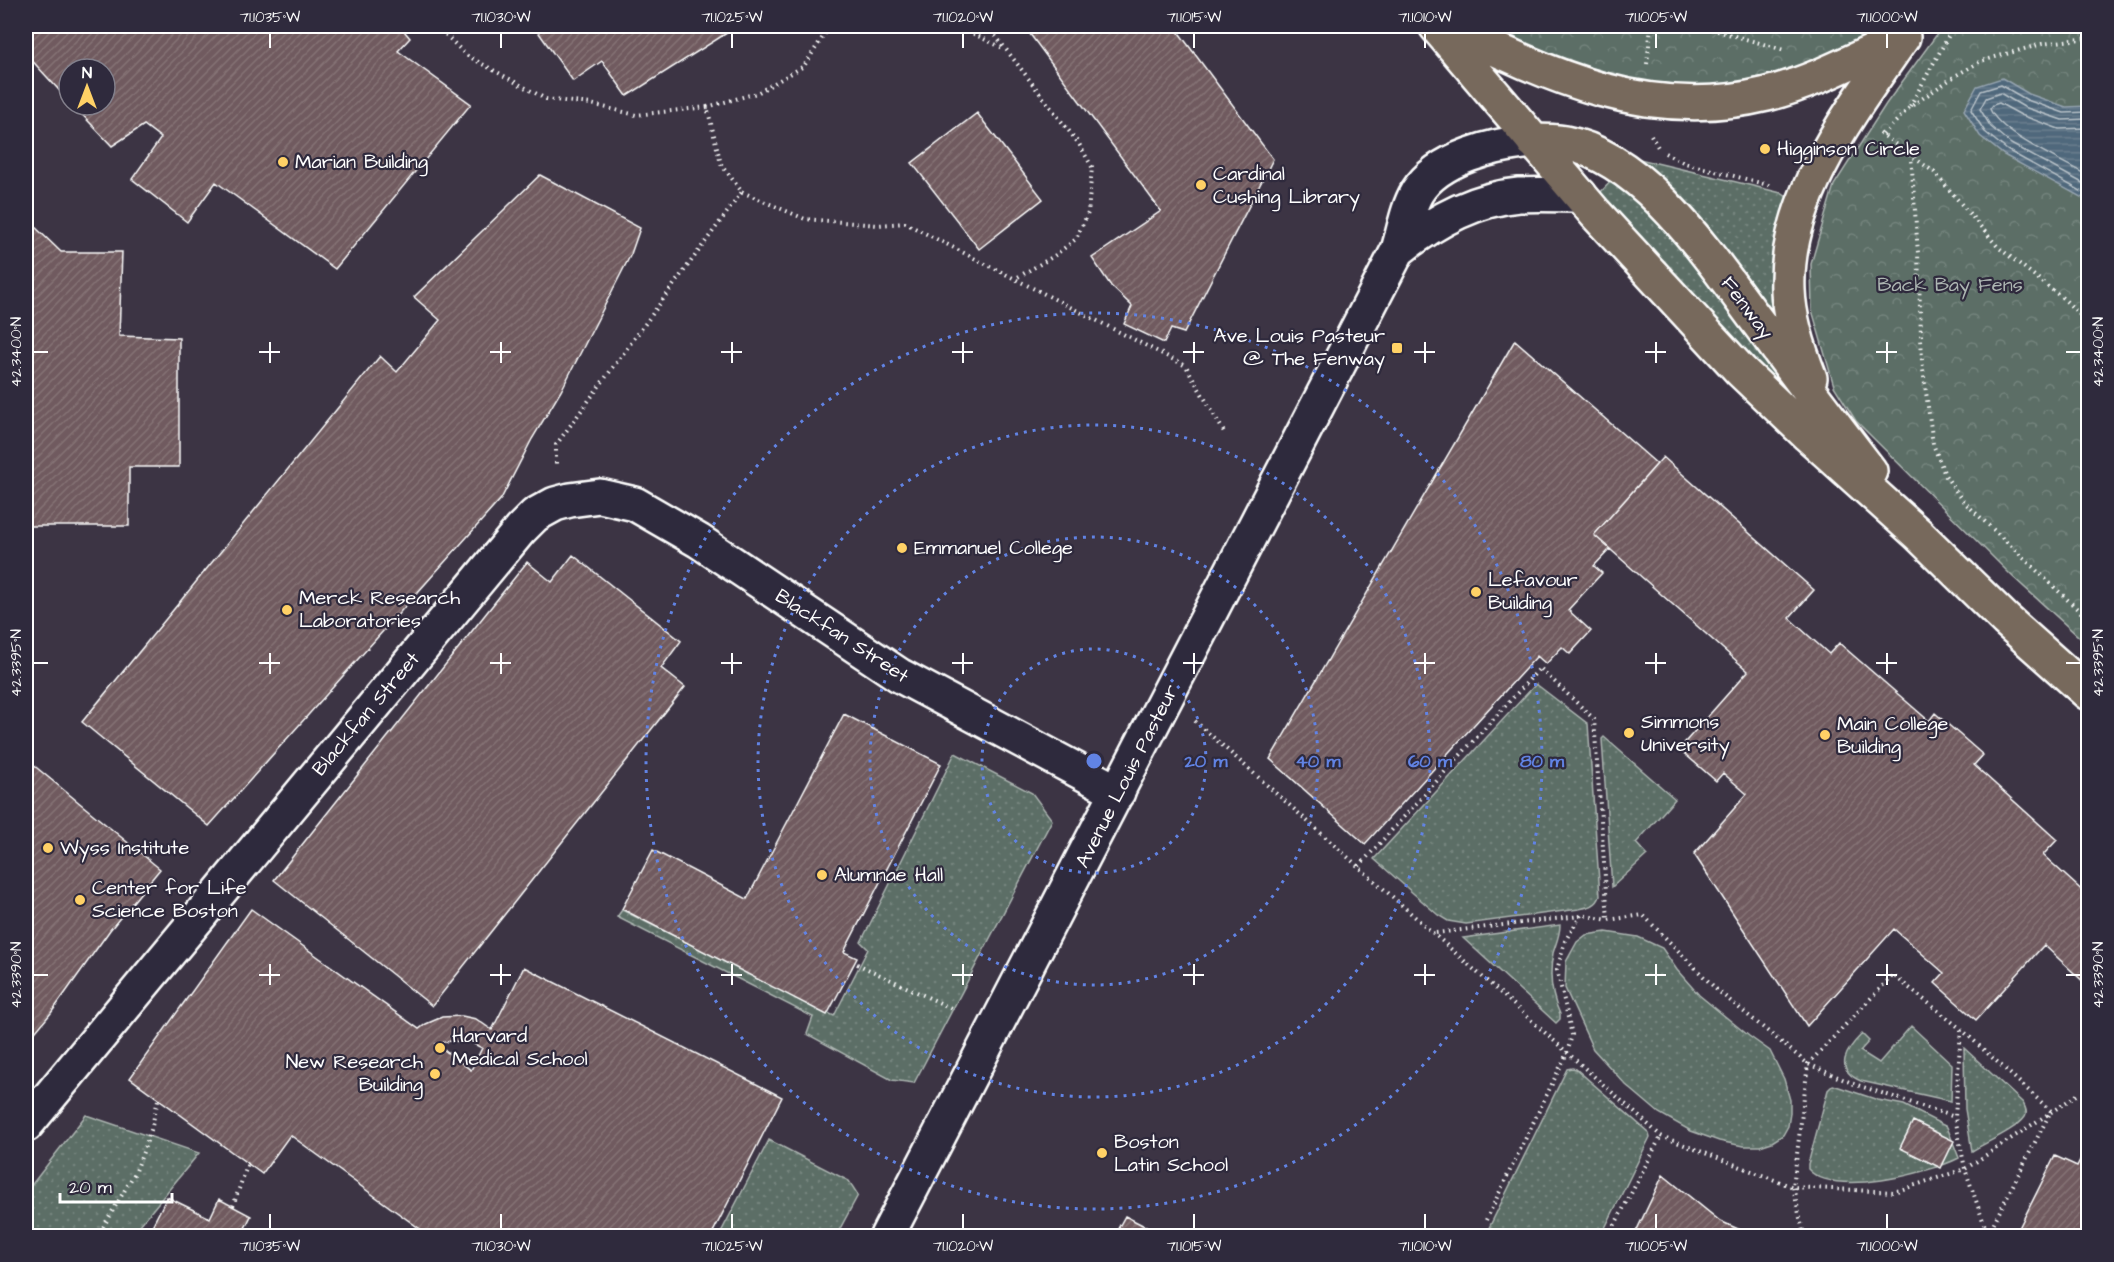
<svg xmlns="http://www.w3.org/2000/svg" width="2114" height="1262" font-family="'Architects Daughter',sans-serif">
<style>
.grass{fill:url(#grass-dots);stroke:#adb6b2;stroke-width:1.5}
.forest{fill:url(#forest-crowns);stroke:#adb6b2;stroke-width:1.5}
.water{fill:url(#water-rules);stroke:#96a4b0;stroke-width:1.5}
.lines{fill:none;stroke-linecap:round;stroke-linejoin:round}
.shore{stroke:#b9c3ca;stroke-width:1.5}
.building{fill:url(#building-hatch);stroke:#fff;stroke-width:1.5;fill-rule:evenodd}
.minor-casing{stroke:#fff;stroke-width:38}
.secondary-casing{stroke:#fff;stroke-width:38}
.primary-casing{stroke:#fff;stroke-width:38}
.path{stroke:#fff;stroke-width:4;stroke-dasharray:1.5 4.5;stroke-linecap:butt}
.minor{stroke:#2f2a3d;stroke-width:33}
.secondary{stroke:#2f2a3d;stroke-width:33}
.primary{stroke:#77695c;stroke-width:33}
.ticks{fill:none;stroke:#fff;stroke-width:2}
.ring{fill:none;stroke:#6183e4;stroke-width:3;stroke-dasharray:3 6}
.poi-dot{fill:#ffd166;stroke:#2f2a3d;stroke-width:2}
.labels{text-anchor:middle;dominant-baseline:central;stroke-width:4.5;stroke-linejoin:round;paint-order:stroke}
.poi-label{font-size:20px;fill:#fff;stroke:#2f2a3d;text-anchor:start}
.park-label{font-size:20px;fill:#adb6b2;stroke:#2f2a3d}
.street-label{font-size:20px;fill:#fff;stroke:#2f2a3d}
.centre{fill:#6183e4;stroke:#2f2a3d;stroke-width:3}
.ring-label{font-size:18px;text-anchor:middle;font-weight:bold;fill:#6183e4;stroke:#2f2a3d;stroke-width:4.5;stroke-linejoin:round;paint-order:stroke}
.neatline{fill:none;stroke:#fff;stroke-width:2}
.ticks-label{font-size:15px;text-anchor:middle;fill:#fff}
</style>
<defs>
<pattern id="grass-dots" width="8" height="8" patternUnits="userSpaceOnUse" patternTransform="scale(1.5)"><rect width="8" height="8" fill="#5b6e66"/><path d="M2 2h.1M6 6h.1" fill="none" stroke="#74847d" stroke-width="1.8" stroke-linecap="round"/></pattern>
<pattern id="forest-crowns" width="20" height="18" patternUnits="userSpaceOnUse" patternTransform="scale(1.5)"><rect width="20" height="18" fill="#5b6e66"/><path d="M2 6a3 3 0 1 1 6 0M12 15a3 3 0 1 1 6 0" fill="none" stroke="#74847d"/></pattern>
<pattern id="water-rules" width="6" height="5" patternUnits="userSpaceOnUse" patternTransform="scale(1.5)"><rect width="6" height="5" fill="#50687b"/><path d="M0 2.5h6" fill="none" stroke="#6a7f8f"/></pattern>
<pattern id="building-hatch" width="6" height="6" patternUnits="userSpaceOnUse" patternTransform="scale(1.5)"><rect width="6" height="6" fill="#6f5a5e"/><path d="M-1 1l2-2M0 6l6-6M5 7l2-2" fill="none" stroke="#857376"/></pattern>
</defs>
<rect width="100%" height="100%" fill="#3c3444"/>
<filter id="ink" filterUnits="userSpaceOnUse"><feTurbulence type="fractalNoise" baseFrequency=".0167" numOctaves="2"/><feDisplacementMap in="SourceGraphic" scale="12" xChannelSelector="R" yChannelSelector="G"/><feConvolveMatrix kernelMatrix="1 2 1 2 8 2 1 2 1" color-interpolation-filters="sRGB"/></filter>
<g filter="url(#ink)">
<!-- grass -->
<path class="grass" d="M1631,157L1753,186L1781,193L1790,199L1778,313L1774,319L1731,265L1705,226L1681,198Z
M1616,176L1630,187L1720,289L1808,423L1597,196Z
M1536,684L1588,724L1600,896C1597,906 1588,907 1579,909L1466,924L1448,921L1438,915L1374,859Z
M1604,737L1675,799L1636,843L1647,855L1612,887L1602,739Z
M955,753L1032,793L1052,820L914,1083L892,1080L807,1034L813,1017L617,917L622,910L834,1016L868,949L861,942Z
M1560,925C1560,935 1556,943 1553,953C1549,974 1551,995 1560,1014V1019L1556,1023L1463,938Z
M1606,932L1638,937L1662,948L1677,970L1699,995L1749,1036L1770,1051L1784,1079L1790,1100V1113L1788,1126L1783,1135L1772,1142L1760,1146H1743L1719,1141L1691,1131L1659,1113L1626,1085L1593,1049L1565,988L1566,962L1577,942L1586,935Z
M1911,1026L1952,1064L1951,1101L1861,1081C1833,1069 1846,1050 1862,1034L1869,1041L1860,1051L1879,1063Z
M1964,1048L2023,1103C2025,1107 2028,1112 2025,1117C2017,1129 1985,1143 1972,1151L1965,1109Z
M1572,1068L1576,1069L1649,1133L1650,1137L1601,1236H1485L1567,1069Z
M1833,1085L1878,1100L1904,1105L1947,1127L1959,1158C1930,1173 1833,1198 1808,1169V1164L1828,1090Z
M86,1115L199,1153L131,1236H26V1192Z
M769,1140L849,1181L858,1195L836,1236H719Z"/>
<!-- forest -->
<path class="forest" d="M1499,26H1883L1835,51L1779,74L1722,88L1663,87L1612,79L1534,50Z
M1943,26H2088V645L2013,577L1856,421L1834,386L1812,310L1811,264L1834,185L1886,104Z"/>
<!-- water -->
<path class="water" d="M2002,78L2029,94L2066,107L2088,106V201L2004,155L1980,136L1964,110L1977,86Z"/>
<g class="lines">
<!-- shore -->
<path class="shore" d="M2088,112L2064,113L2027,100L2001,85L1981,91L1971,110L1985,132L2007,150L2088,195
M2088,119L2062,120L2024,107L2000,93L1986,98L1980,109L1991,127L2011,144L2088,186
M2088,128L2059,129L2021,115L1999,103L1993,105L1990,109C2001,135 2062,160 2088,176"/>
</g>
<!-- building -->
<path class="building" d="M26,26H400L410,38L398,51L471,104L335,269L216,182L187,222L132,179L161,138L144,125L112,146L73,105H105V69H69V101L26,54Z
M534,26H738L627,96L602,61L573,81Z
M1024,26H1174L1273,159L1184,333L1171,329L1164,343L1124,324L1132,306L1111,286L1092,258L1161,211Z
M977,113L1043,199L979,249L912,163Z
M540,175L640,228L631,254L561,391L532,439L501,499L209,826L82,722L380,356L397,372L440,320L414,297Z
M32,224L61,252H122L119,336L179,338V467H129V526H26V230Z
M1515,340L1657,464L1594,535L1610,549L1594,566L1602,573L1568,610L1591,631L1570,654L1562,647L1546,664L1537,656L1365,844L1270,759Z
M1663,457L1814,590L1789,618L1829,654L1839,643L1929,721L1935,713L1983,755L1974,765L2057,840L2043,855L2088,896V986L2044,945L1976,1020L1935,983L1944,973L1894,929L1807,1026L1694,854L1747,794L1723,773L1716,781L1679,749L1748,671L1594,535Z
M573,555L681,641L661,668L685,687L432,1006L274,880L527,562L552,582Z
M844,714L941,764L844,952L857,958L827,1015L622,909L653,850L747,899Z
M26,759L160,869L110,930L51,1013L26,1043Z
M251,909L419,1029L426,1024L442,1017L462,1016L476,1019L492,1030L524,967L782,1097L711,1236H430L290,1135L262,1174L130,1078ZM451,1041L470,1042L482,1048L471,1070L436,1044Z
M1913,1121L1954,1141L1941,1168L1900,1148Z
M2084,1152L2088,1154V1236H2015L2055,1156L2077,1166Z
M1663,1175L1720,1221L1754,1236H1634Z
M167,1197L210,1218L219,1199L251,1216L242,1234L246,1236H147Z
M1125,1216L1164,1236H1114Z"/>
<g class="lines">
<defs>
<path id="minor" d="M26,1125L520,530L535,515L555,504L570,500L600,496L635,504L699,541L899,675L1118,792"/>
<path id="secondary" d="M1398,250C1433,222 1474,199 1519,195C1539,194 1560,195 1580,195
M887,1236L1398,250C1404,231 1407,209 1417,192C1439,157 1495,145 1533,141"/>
<path id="primary" d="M1436,26L1595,213L1741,371L1808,435L1918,534L2006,620L2088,693
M1447,26C1551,76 1649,123 1767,94C1814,82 1858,58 1902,38
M1533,141C1543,141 1554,141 1565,143C1647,158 1713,263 1760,325C1796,374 1833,423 1870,471
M1810,378C1799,350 1789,320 1788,290C1784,197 1853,109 1903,37"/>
</defs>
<!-- minor casing -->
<use href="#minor" class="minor-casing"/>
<!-- secondary casing -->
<use href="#secondary" class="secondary-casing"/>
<!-- primary casing -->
<use href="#primary" class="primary-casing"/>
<!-- path -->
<path class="path" d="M437,26L466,55L546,99L591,104L636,115L707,107L721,164L742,192L556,445V467
M957,26L1005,49
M988,26L1079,144L1092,167L1088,213L1076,239L1054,256L1016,278
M1700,26L1784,50
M1647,64L1651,26
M1910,106L1954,26
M707,107L757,93L804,66L830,26
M1880,133L1934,172L1998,247L2065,300L2088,323
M1651,135L1659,149
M1883,135L1910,107L1955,76L1981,61L2042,44L2088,38
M1665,153L1685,163L1772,186
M1911,155L1918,253L1922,362L1933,444L1945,475L1962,500L2088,619
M742,192L805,219L878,225L905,223L1186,366L1224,432
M1195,721L1661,1136L1793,1187L1894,1192L1965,1169L2080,1093
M1359,866L1540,668L1594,719L1608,920
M1436,933L1580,916
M857,964L953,1009
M1961,1030L1955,1117L1965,1169L1988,1235
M233,1206L248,1163
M1486,1220L1567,1053L1572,1035L1557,970L1565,941L1581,915L1608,920L1643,915L1717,990L1808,1064L1854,1084L1955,1117
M95,1236L102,1229L136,1171L151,1130L158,1100
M1609,1236L1661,1136
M1804,1236L1793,1187L1808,1064L1893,975L1961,1029L2051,1111L1987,1236"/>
<!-- minor -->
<use href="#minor" class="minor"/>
<!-- secondary -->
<use href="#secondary" class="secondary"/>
<!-- primary -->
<use href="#primary" class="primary"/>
</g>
</g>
<!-- ticks -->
<path class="ticks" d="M270,33V48M501,33V48M732,33V48M963,33V48M1194,33V48M1425,33V48M1656,33V48M1887,33V48M270,342V363M501,342V363M732,342V363M963,342V363M1194,342V363M1425,342V363M1656,342V363M1887,342V363M33,352H48M259,352H280M490,352H511M721,352H742M952,352H973M1183,352H1204M1414,352H1435M1645,352H1666M1876,352H1897M2066,352H2081M270,653V674M501,653V674M732,653V674M963,653V674M1194,653V674M1425,653V674M1656,653V674M1887,653V674M33,663H48M259,663H280M490,663H511M721,663H742M952,663H973M1183,663H1204M1414,663H1435M1645,663H1666M1876,663H1897M2066,663H2081M270,964V985M501,964V985M732,964V985M963,964V985M1194,964V985M1425,964V985M1656,964V985M1887,964V985M33,975H48M259,975H280M490,975H511M721,975H742M952,975H973M1183,975H1204M1414,975H1435M1645,975H1666M1876,975H1897M2066,975H2081M270,1214V1229M501,1214V1229M732,1214V1229M963,1214V1229M1194,1214V1229M1425,1214V1229M1656,1214V1229M1887,1214V1229"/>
<!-- distance rings -->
<g class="ring">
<circle cx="1094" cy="761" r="112"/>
<circle cx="1094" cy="761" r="224"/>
<circle cx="1094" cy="761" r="336"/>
<circle cx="1094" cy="761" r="448"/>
</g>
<!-- markers -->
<g class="poi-dot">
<circle cx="1765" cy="149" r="6"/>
<circle cx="283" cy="162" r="6"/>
<circle cx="1201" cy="185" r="6"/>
<rect x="1391" y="342" width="12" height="12" rx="3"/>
<circle cx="902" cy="548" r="6"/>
<circle cx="1476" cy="592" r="6"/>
<circle cx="287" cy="610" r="6"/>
<circle cx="1629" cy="733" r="6"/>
<circle cx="1825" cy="735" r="6"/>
<circle cx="48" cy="848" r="6"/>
<circle cx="822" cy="875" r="6"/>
<circle cx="80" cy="900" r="6"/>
<circle cx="440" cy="1048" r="6"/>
<circle cx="435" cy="1074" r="6"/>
<circle cx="1102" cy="1153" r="6"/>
</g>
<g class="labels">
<!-- poi labels -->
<g class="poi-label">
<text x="1777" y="149">Higginson Circle</text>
<text x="295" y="162">Marian Building</text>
<text x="1213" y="174">Cardinal<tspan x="1213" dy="23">Cushing Library</tspan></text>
<text x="1385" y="336" text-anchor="end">Ave Louis Pasteur<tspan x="1385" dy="23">@ The Fenway</tspan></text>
<text x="914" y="548">Emmanuel College</text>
<text x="1488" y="580">Lefavour<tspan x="1488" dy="23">Building</tspan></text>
<text x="299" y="598">Merck Research<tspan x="299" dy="23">Laboratories</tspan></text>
<text x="1641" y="722">Simmons<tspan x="1641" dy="23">University</tspan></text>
<text x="1837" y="724">Main College<tspan x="1837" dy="23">Building</tspan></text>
<text x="60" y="848">Wyss Institute</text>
<text x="834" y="875">Alumnae Hall</text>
<text x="92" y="888">Center for Life<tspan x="92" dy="23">Science Boston</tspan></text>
<text x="452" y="1036">Harvard<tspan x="452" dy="23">Medical School</tspan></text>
<text x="423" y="1062" text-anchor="end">New Research<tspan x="423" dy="23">Building</tspan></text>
<text x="1114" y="1142">Boston<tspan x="1114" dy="23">Latin School</tspan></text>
</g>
<!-- park labels -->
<g class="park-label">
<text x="1950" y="285">Back Bay Fens</text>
</g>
<!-- street labels -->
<g class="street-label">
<text transform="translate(1747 308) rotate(53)">Fenway</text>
<text transform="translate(842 636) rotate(33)">Blackfan Street</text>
<text transform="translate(366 714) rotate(-50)">Blackfan Street</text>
<text transform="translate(1127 776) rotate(-63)">Avenue Louis Pasteur</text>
</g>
</g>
<circle cx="1094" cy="761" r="9" class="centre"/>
<g class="ring-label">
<text x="1206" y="767">20 m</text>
<text x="1318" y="767">40 m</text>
<text x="1430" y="767">60 m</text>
<text x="1542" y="767">80 m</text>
</g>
<!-- margin -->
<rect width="2114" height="1262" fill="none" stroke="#2f2a3d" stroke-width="66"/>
<!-- north arrow -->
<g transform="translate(87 87)"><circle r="28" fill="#2f2a3d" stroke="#827f8b" stroke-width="1.5"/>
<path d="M0-4.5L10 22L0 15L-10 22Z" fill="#ffd166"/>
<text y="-9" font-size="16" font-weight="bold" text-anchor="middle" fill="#ffffff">N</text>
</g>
<!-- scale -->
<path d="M60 1193v9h112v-9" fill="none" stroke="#ffffff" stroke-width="3"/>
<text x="69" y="1193" font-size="18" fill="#ffffff" stroke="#2f2a3d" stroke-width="4.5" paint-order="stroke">20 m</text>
<rect x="33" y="33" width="2048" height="1196" class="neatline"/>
<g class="ticks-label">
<text x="270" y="22">71.1035°W</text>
<text x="501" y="22">71.1030°W</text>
<text x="732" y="22">71.1025°W</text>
<text x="963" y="22">71.1020°W</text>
<text x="1194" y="22">71.1015°W</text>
<text x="1425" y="22">71.1010°W</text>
<text x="1656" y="22">71.1005°W</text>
<text x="1887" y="22">71.1000°W</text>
<text transform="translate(16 352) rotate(-90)" y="5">42.3400°N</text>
<text transform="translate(2098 352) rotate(-90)" y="5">42.3400°N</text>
<text transform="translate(16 663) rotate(-90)" y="5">42.3395°N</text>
<text transform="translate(2098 663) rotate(-90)" y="5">42.3395°N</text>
<text transform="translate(16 975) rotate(-90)" y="5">42.3390°N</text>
<text transform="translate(2098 975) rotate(-90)" y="5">42.3390°N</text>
<text x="270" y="1251">71.1035°W</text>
<text x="501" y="1251">71.1030°W</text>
<text x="732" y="1251">71.1025°W</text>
<text x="963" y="1251">71.1020°W</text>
<text x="1194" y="1251">71.1015°W</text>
<text x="1425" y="1251">71.1010°W</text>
<text x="1656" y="1251">71.1005°W</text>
<text x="1887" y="1251">71.1000°W</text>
</g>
</svg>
